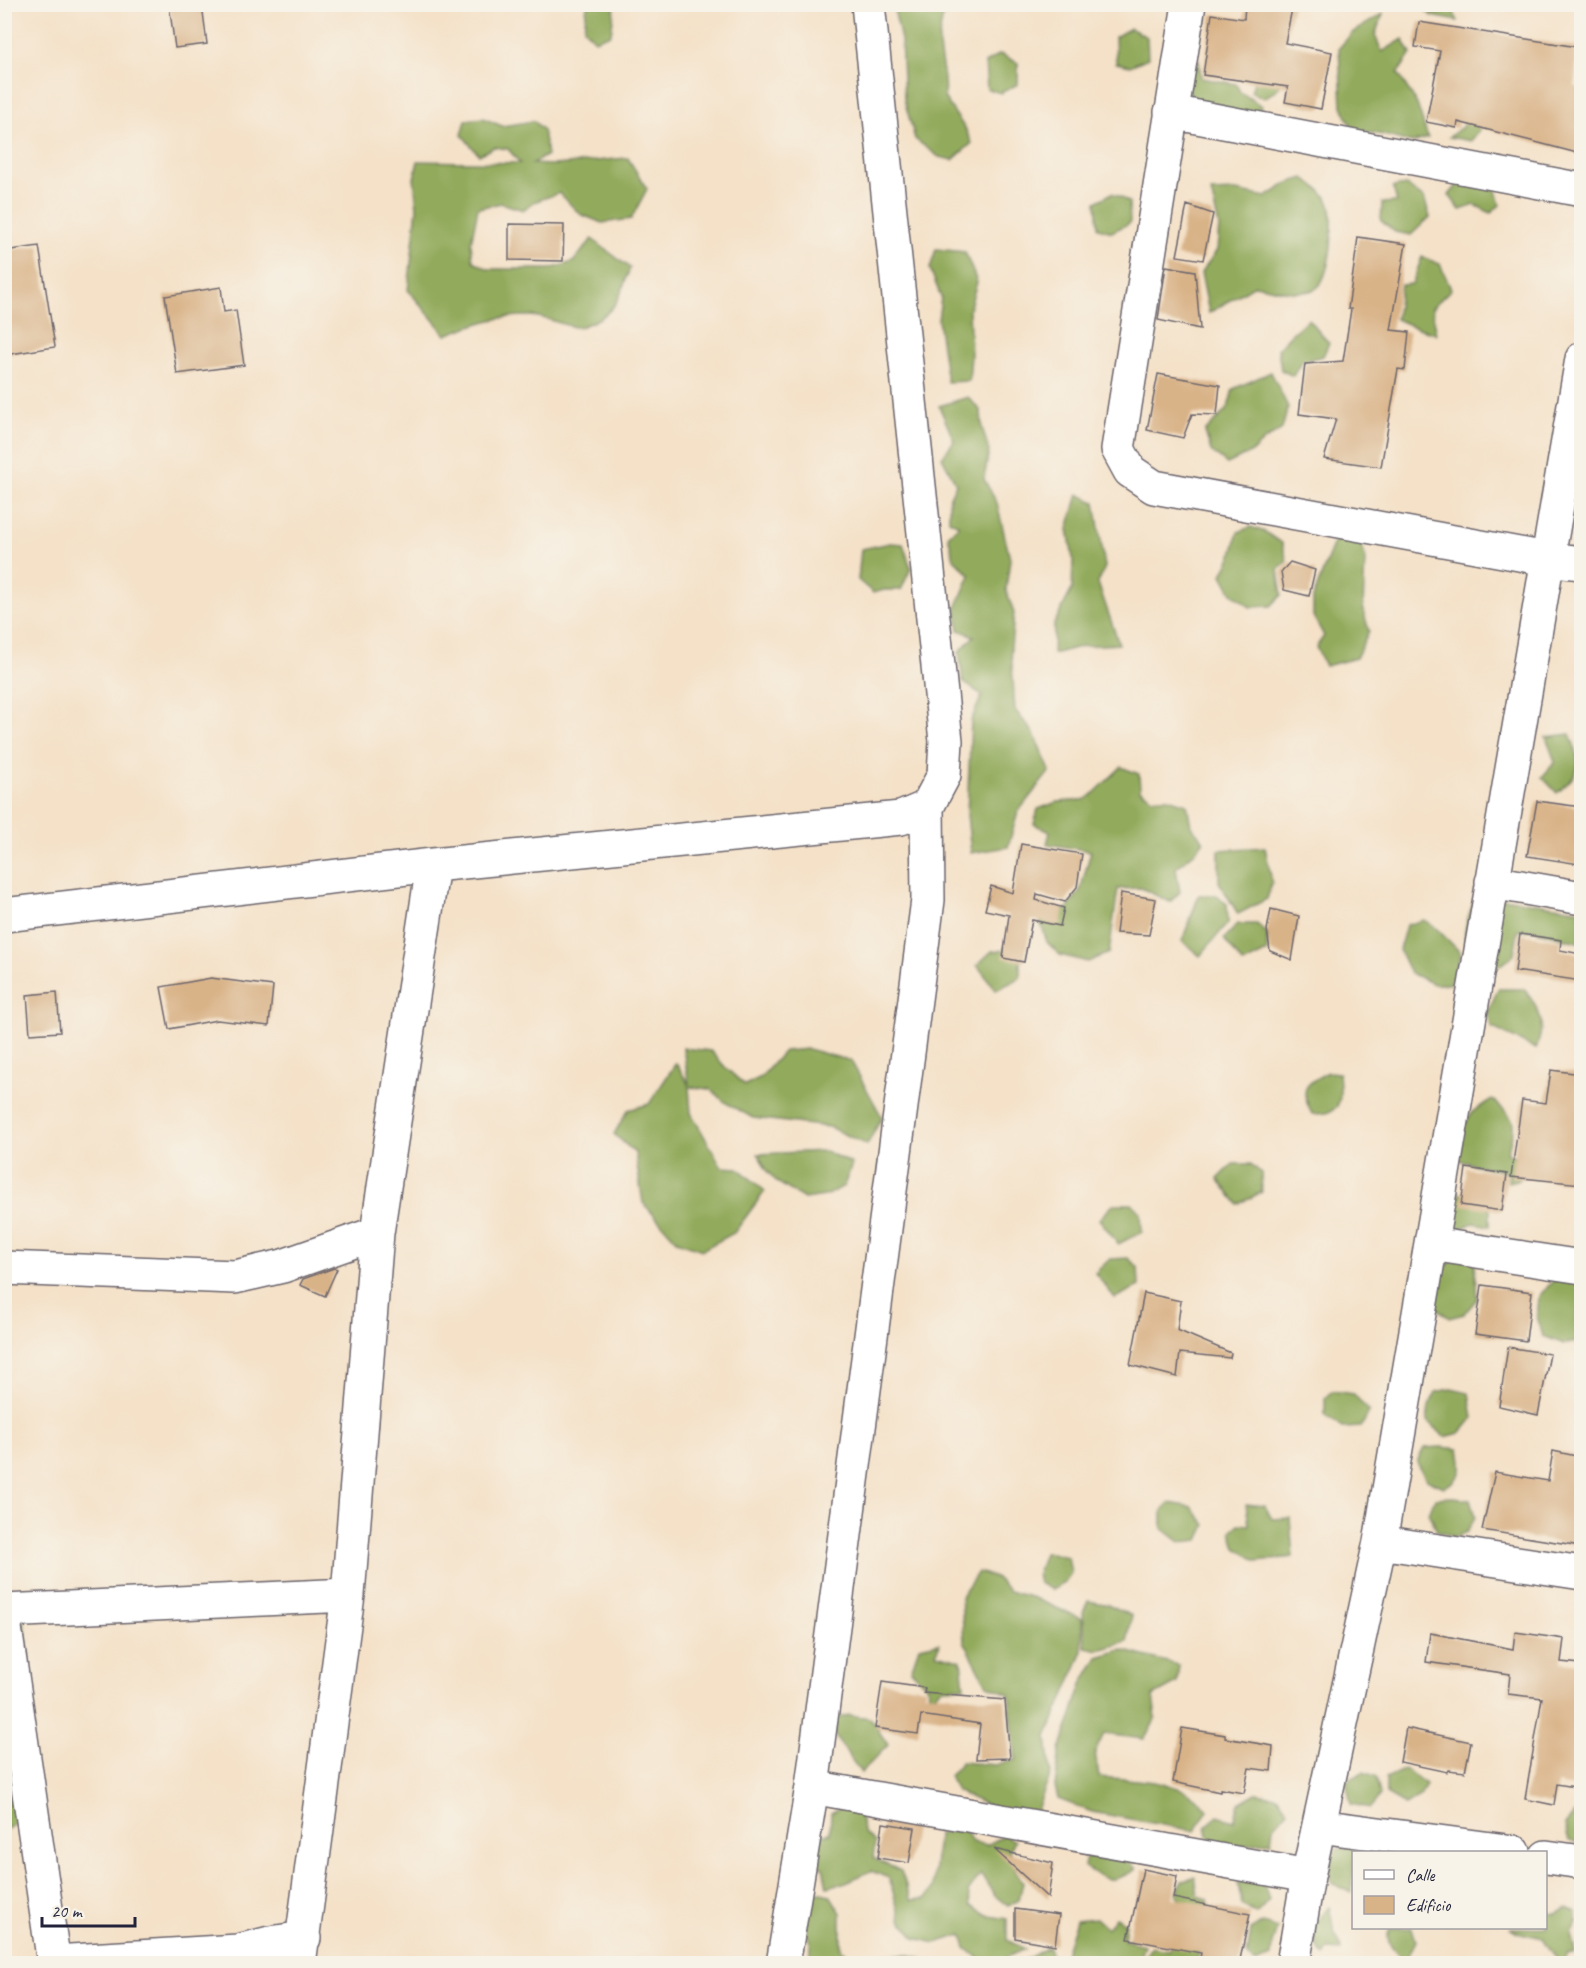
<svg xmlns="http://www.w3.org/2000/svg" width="1586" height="1968" font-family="Caveat,sans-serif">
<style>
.forest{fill:#92aa5c;stroke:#5a664c;stroke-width:1.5}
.building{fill:#d9b388}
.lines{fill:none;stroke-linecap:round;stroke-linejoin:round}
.minor-casing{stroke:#6c656c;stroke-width:36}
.minor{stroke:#fff;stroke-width:33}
</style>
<rect width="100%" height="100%" fill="#f7f3e8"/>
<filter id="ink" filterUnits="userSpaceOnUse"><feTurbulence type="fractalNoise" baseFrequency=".0167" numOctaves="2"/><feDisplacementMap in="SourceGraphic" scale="12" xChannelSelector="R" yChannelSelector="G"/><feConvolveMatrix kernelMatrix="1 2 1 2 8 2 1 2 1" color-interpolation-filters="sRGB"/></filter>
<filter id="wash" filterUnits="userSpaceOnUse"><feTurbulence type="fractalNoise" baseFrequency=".008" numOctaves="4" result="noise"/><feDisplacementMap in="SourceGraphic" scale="24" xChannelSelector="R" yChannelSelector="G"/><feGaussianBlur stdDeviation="1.35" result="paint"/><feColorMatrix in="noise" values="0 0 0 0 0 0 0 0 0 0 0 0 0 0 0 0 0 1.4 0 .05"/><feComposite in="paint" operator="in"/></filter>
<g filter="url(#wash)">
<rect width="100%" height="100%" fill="#f4e1c8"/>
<!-- forest -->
<path class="forest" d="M587,5H615L611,34L595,40L584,29Z
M893,5H944C944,17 940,27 939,39C938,58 947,75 944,97L966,130L972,143L953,160L939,157L915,139L904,99L901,40Z
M1420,5H1450L1458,21L1432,16Z
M1383,14L1375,35L1382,52L1403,39L1411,54L1398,73L1417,104L1428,138L1412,143L1384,135L1353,130L1342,106L1339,48L1353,32Z
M1130,28L1147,37L1148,58L1130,66L1116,63L1115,37Z
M1000,54L1018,63V84L1001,93L987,89L985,63Z
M1199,60L1201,78L1236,84L1240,92L1262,106L1252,126L1199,103L1184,86Z
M1470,74L1489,118L1471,141L1449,137L1463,126Z
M1256,75L1286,80L1275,91L1264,98L1251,92Z
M483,118L502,126L534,121L543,130L547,155L532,164C564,167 596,160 628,158L647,189L631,219L602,223L580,214L559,193L534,202L523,210L501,203L478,208L471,243L473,261L488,269H550L573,262L592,239L630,268C621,293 618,311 592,322C587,324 580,328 575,327C560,324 546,317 530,316C499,315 474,324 446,335L408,290L417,208L414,178L418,161L520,163L508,149L494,147L479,155L462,135L466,120Z
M1304,178C1312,184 1323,191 1328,200C1337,215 1331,282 1315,289C1297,297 1273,288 1255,285L1209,313L1201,273L1217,250L1219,226L1211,192L1236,191L1266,197L1288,183Z
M1460,182L1495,187L1500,205L1491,213L1475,205L1460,210L1449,195Z
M1406,185L1424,198L1430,217L1411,235L1395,232L1381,221L1382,203L1397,202L1393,187Z
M1112,193L1129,202L1130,223L1112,232L1098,228L1096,202Z
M936,249L965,252L977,282L969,310L971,355L969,381L947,382L938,320L941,297L930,269Z
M1422,257L1440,264L1451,289L1432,308L1436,334L1412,326L1396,319L1401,285L1412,284Z
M1308,319L1329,343L1323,356L1302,361L1293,376L1281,370L1278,349L1289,336Z
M1271,372L1288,407L1282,429L1265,440L1252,452L1227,464L1211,451L1205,432L1228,408L1233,389Z
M968,397L981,411L982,427L989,451L984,479L997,503L1010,559L1006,590L1014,613L1011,648L1015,710L1033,732L1050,771L1018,812L1008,847L971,853L967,815L971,721L982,695L963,682L959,652L974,636L959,630L956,608L970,575L954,559L948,536L959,525L949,520V499L956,484L942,457L954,441L939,406Z
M1078,494L1095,502L1105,567L1098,583L1119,644L1083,646L1053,654L1054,624L1072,589L1073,559L1068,529Z
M1251,527L1265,532L1282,543L1287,561L1278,570L1282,595L1271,606L1250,607L1232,593L1222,575L1232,555L1238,532Z
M1348,532L1359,538L1365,556L1363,610L1369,631L1356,658L1325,666L1316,647L1324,636L1313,616V598L1334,542Z
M890,543L903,544L911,568L901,590H884L873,593L858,580L861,549Z
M1570,734C1582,764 1582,772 1557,793L1542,777L1555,762L1546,737Z
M1121,767L1139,774L1140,790L1153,798H1168L1187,804L1191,826L1204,841L1193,854L1176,868L1180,892L1170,902L1141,888L1118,889L1109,953L1088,962L1060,955L1047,942L1040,921L1068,908L1080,891L1091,851L1047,844L1050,832L1034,824L1038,809L1057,802L1084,800L1093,794Z
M1265,847L1272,882L1267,899L1238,914L1219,882V850Z
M1477,894L1581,910V943L1533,930L1518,931L1514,955L1496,968C1489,966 1478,964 1473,959C1456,942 1469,913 1477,894Z
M1199,895H1217L1227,904L1228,923L1200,956L1182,941Z
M1424,920L1437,929L1461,953L1450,984H1434L1410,973L1399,950L1406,925Z
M1238,924H1257L1267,933V952L1243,964L1224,939Z
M1010,950L1020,959V978L996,990L977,965L992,951Z
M1498,989H1524C1541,1010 1546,1023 1536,1049L1491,1027L1488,1012Z
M683,1048L711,1051L726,1068L745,1085L761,1077L784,1051L808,1049L851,1061L882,1117L867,1145L829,1127L753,1118L726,1103L710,1089L689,1087L691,1113L722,1167L738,1168L765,1191L734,1233L702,1250L677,1241L643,1203L635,1153L614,1134L628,1110L649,1104L676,1063L689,1085Z
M1328,1072L1339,1073C1341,1099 1344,1115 1312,1114C1299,1088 1304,1085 1328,1072Z
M1492,1099C1518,1122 1516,1120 1507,1154L1531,1160L1520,1179L1508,1182L1509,1173L1464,1162L1457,1158L1461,1131L1472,1112Z
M825,1151L852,1164L844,1186L825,1196L804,1199L777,1182L767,1171L758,1154Z
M1233,1164H1251L1261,1173L1262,1192L1238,1204L1218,1179Z
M1451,1186L1459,1194L1480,1196L1490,1211V1226L1473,1223L1456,1231L1447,1220Z
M1114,1204H1132L1141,1213L1142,1232L1118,1244L1099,1219Z
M1457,1256L1474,1262L1477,1299L1464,1314L1449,1318L1430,1302L1439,1273Z
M1128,1258L1138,1267L1139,1286L1115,1298L1095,1273L1110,1259Z
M1581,1277L1582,1340L1564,1344L1543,1336L1537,1317L1539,1296L1554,1280Z
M1451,1389L1469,1393L1473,1418L1460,1433L1445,1437L1427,1421L1429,1406L1436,1392Z
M1332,1391L1354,1394L1369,1412L1361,1427L1343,1428L1325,1415V1398Z
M1441,1447L1459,1449C1463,1468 1464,1478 1444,1487L1426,1480L1417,1462L1424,1448Z
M1453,1497L1470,1499L1475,1517L1467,1532L1456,1537L1437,1531L1429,1513L1435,1498Z
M1170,1503L1192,1507L1206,1525L1199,1540L1180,1542L1162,1528V1511Z
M1246,1504L1265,1506L1272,1519L1290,1518L1293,1557L1257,1561L1236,1548L1231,1531L1239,1524L1249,1525Z
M1044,1553H1051L1068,1557L1071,1573L1064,1583L1052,1590L1039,1583L1037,1574Z
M978,1572L995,1577L1009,1591L1034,1598L1082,1619V1653L1047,1737L1051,1773L1035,1815L991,1807L956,1791L949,1776L961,1762L997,1765L1016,1760L1009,1694L987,1685L964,1641L961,1597Z
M1088,1601L1110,1605L1132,1616L1127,1642L1099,1650L1085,1647L1083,1612Z
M5,1607L23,1616L29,1656L24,1681L21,1821L5,1830Z
M939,1643L936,1654L961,1660L964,1687L942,1688L930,1698L928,1688L911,1670L919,1647Z
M1121,1650L1179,1665L1177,1683L1153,1696L1156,1719L1144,1739L1104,1734L1095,1752L1099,1777C1125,1780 1174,1779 1195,1797C1200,1801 1204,1806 1208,1810L1195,1831L1092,1812L1058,1799L1055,1786L1060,1750L1082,1684L1098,1657Z
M849,1715L870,1718L888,1745L861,1773L835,1736L836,1718Z
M1405,1769L1426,1784L1421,1795L1405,1805L1386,1794V1778Z
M1363,1772L1376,1776L1380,1796L1370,1808L1351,1804L1346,1781Z
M1256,1793L1277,1796L1288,1810L1273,1827L1271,1842L1252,1844L1225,1849L1209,1840L1206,1826L1218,1816L1234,1821L1239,1803Z
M848,1803L861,1816L863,1832L875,1842L873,1858L901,1871L911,1900L925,1899L933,1888L938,1834L965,1829L972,1842L987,1845L1005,1835L1015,1841L1010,1849L1015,1870L1023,1882L1019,1900L1008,1906L994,1895L981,1874L968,1892L971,1906L990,1916L1007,1919V1940L1025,1949L1009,1956L1002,1963H977V1957L966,1948L962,1935L935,1943L916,1938L901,1920L889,1878L871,1871L846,1882L827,1887L823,1867L808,1860L813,1836L830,1833L831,1813Z
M1575,1813H1581V1844L1569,1841L1565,1825Z
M1353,1844L1367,1852H1354L1352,1893L1332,1883L1329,1868L1334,1851Z
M1105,1852L1124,1855L1136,1869C1111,1884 1108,1882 1084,1866L1086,1857Z
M1250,1875L1263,1882L1269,1900L1256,1914L1242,1905L1238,1884Z
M1195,1876L1198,1896L1208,1899L1209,1906L1200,1934L1198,1963H1146L1143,1959L1151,1947L1168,1950L1175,1942L1185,1909L1177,1894L1182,1881Z
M812,1891L830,1895L841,1913V1949L853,1961L864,1963H810L811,1946L801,1914Z
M1329,1907C1332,1916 1332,1925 1334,1932C1337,1939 1341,1942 1341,1951L1328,1950L1324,1956C1307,1939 1315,1923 1329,1907Z
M1567,1908L1577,1912V1923L1571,1934L1575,1954H1567L1566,1960L1558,1961L1543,1938L1518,1932L1512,1928H1546V1913L1556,1914Z
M1115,1917L1126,1923L1124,1940L1144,1945L1139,1960L1122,1963L1114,1958L1113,1963H1062L1076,1920L1096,1918L1107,1928Z
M1263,1923L1277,1928L1272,1944L1271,1956L1256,1963L1247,1956L1251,1930Z
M1390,1928H1412L1416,1941L1405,1962C1395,1952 1383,1942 1390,1928Z
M1048,1947L1056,1963H1024L1025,1960Z
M906,1954L922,1958L921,1963H877L885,1955Z"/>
<g id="blocks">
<!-- building -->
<path class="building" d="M169,4H202L207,44L175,48Z
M1245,4H1293L1285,43L1332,52L1321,109L1285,102L1288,87L1203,75L1212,14L1244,19Z
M1419,22L1577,47L1575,87L1581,88V154L1458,122L1457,128L1426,122L1440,51L1415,47Z
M1187,205L1213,214L1203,260L1177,256Z
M509,224L564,225L563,261L509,260Z
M1358,237L1406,244L1391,330L1409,332L1405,370L1398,369L1381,467L1324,459L1336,419L1299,414L1305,364L1343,361L1351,309H1348Z
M39,246L55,347L4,355V251Z
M1166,266L1195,271L1200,329L1158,320Z
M221,287L224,312L236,310L244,365L177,374L165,296Z
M1158,374L1220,385L1217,415L1192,414L1183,438L1147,430Z
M1290,562L1315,570L1309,596L1284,590L1281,572Z
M1537,801L1581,807V846L1579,864L1527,856Z
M1021,844L1082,854L1077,887L1065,902L1037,894L1036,900L1064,908L1060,926L1032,920L1024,962L1003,958L1009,915L985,910L991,886L1013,893Z
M1121,893L1156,899L1149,935L1116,933Z
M1271,909L1299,916L1292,960L1270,951L1267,930Z
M1520,934L1561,940L1560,950L1581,954V981L1515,971Z
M211,978L273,986L269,1026L217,1020L169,1029L161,987Z
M57,992L60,1032L30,1034L27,995Z
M1551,1070L1581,1074V1184L1511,1177L1522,1100L1546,1103Z
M1466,1168L1507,1174L1502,1211L1461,1205Z
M334,1268L337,1269L325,1296L300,1285L303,1279Z
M1482,1285L1532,1292L1526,1341L1475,1334Z
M1144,1293L1181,1301L1177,1330L1231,1353L1230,1358L1180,1353L1177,1377L1130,1365Z
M1508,1347L1550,1354L1538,1415L1499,1406Z
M1553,1451L1581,1457V1546L1482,1530L1495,1472L1548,1481Z
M1515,1632L1564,1639L1561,1662L1581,1664V1788L1557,1784L1554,1805L1525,1799L1542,1698L1508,1694L1510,1674L1426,1662L1430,1633L1513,1649Z
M882,1682L925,1688L924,1693L1005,1700L1010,1758L976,1759L980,1724L921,1715L918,1734L875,1728Z
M1182,1728L1225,1735V1738L1273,1746L1271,1771L1249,1768L1244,1793L1220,1789V1792L1173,1782Z
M1406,1728L1471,1742L1465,1772L1448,1770L1447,1772L1400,1762Z
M883,1823L915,1828L909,1863L878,1858Z
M994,1849L1053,1863L1048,1898Z
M1143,1869L1177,1876L1173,1898L1250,1914L1239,1964H1199L1201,1953L1128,1939Z
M1015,1909L1059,1915L1055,1945L1015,1938Z"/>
</g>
</g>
<g filter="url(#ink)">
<use href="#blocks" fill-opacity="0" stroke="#6c656c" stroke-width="1.5"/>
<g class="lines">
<defs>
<path id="minor" d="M1189,4L1118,449L1130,471L1154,487L1547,559L1582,563
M1171,112L1582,190
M1492,882L1582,898
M4,915L433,865L901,818L927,807
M1431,1244L1582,1267
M4,1268L235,1277L283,1266L377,1233
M1380,1542L1582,1573
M4,1611L348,1595
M4,1621L54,1964
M812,1787L1308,1876
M1319,1826L1514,1852
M1546,1857L1582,1862
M54,1962L238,1951L270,1943L304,1938
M299,1964L348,1595L377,1233L433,865
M783,1964L812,1787L928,900L927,807L944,775L946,741L868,4
M1293,1964L1308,1876L1380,1542L1582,359"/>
</defs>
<!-- minor casing -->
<use href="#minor" class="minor-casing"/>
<!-- minor -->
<use href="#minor" class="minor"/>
</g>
</g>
<!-- margin -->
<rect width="1586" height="1968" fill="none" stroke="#f7f3e8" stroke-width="24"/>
<!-- legend -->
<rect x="1352" y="1851" width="195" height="78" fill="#f7f3e8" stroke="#a29fa3" stroke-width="1.5"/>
<rect x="1364" y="1870" width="30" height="9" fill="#ffffff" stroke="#a29fa3" stroke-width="1.5"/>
<text x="1406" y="1881" font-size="18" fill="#22223b">Calle</text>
<rect x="1364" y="1896" width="30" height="18" fill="#d9b388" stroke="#a29fa3" stroke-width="1.5"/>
<text x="1406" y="1911" font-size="18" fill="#22223b">Edificio</text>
<!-- scale -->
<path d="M42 1917v9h93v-9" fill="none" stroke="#22223b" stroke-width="3"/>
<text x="51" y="1917" font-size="18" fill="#22223b" stroke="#f7f3e8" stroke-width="4.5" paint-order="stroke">20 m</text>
</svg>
